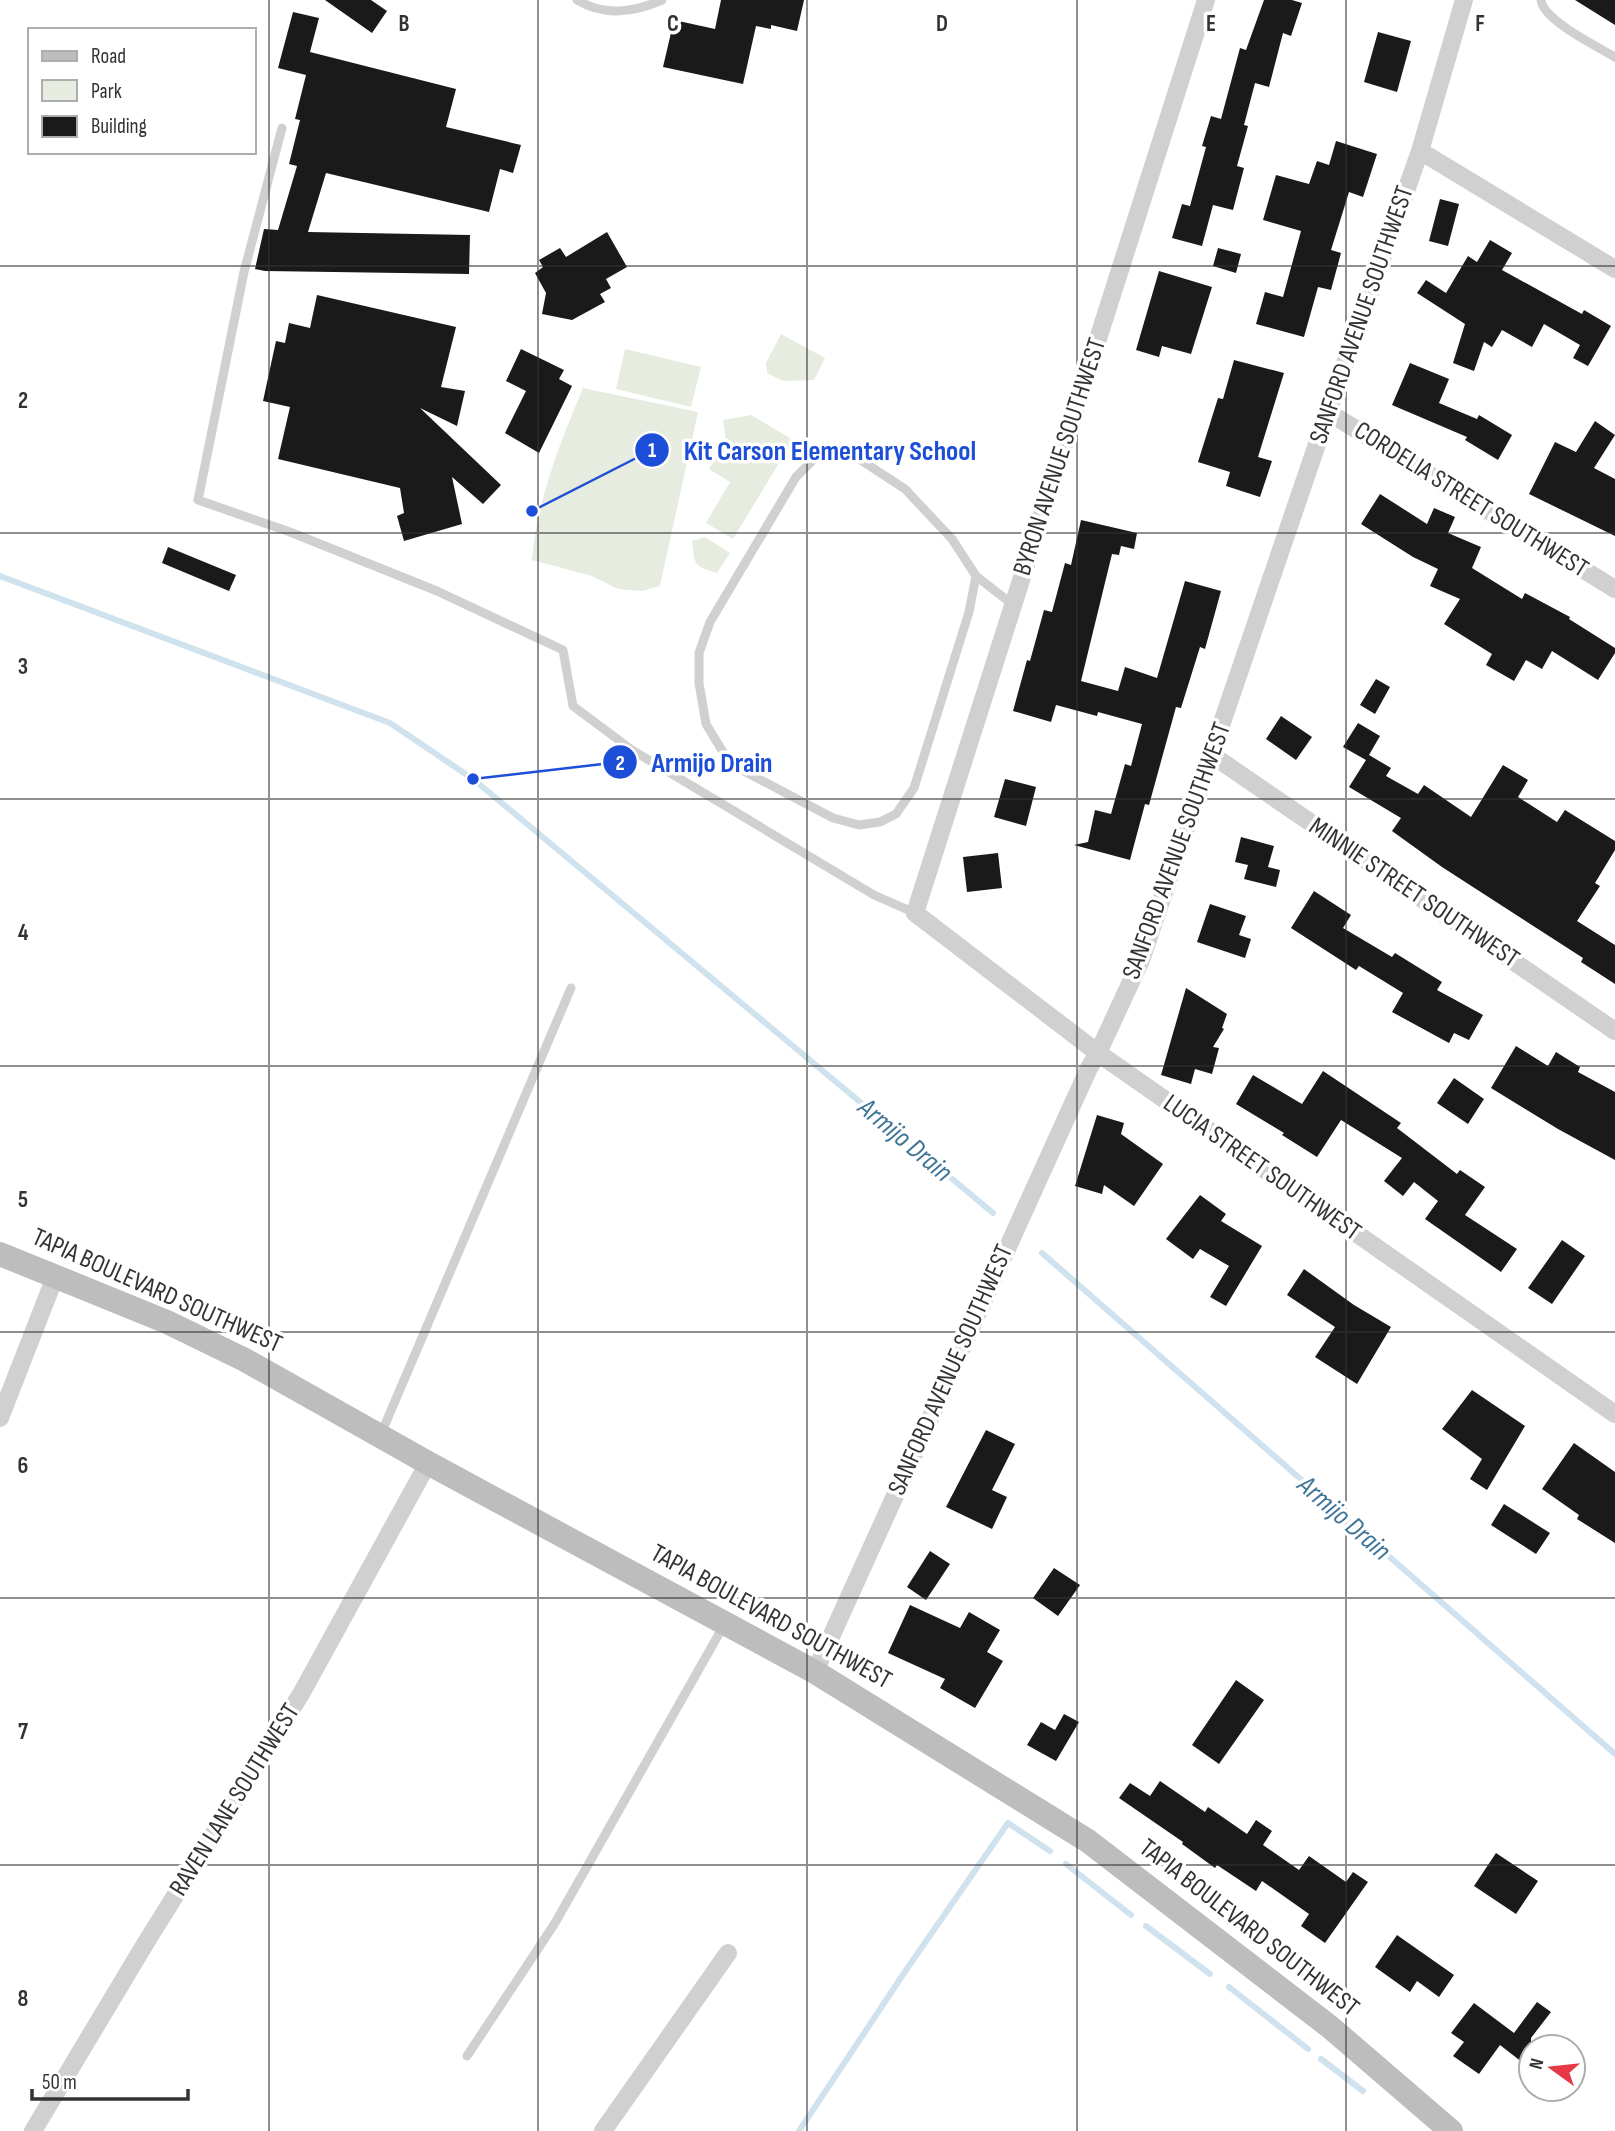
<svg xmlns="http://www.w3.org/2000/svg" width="1615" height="2131" font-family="'Sofia Sans Condensed',sans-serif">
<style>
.park{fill:#e6ecdf}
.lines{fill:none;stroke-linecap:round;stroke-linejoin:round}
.stream{stroke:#cfe2ee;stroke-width:6}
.building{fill:#1a1a1a}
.lane{stroke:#d0d0d0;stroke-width:9}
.street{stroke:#d0d0d0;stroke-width:18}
.secondary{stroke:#bdbdbd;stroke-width:24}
.grid{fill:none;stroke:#333;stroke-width:2;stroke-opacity:0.55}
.labels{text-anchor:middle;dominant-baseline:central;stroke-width:7;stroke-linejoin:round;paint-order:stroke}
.street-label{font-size:26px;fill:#333;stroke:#fff}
.water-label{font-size:28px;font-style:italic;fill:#3f7597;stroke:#fff}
.grid-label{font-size:23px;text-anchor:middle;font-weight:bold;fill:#333;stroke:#fff;stroke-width:7;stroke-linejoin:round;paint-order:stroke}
.leader{fill:none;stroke:#1d4ed8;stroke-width:2.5}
.callout-dot{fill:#1d4ed8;stroke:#fff;stroke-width:2.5}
.mark-label{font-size:21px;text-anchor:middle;font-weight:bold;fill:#fff}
.callout-label{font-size:28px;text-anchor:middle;font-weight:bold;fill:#1d4ed8;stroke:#fff;stroke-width:7;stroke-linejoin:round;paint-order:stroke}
</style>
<rect width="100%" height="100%" fill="#fff"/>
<!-- park -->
<path class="park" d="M781,334L825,358L814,380L783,381L767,373L766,363Z
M625,349L701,367L691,407L616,389Z
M583,388L698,412L660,586L642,591L618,589L592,576L532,560C537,501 560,442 583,388Z
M751,415L793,440L733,539L706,523L730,482L709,469L726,440L723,420Z
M705,537L730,553L717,573C693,566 695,565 692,541Z"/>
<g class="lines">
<!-- stream -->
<path class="stream" d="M0,576L390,723L473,779L993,1213
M1042,1253L1615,1754
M1066,1864L1131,1915
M1146,1926L1210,1974
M1229,1987L1308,2049
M1321,2059L1363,2091
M799,2131L904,1973L1008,1823L1050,1851"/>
</g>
<!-- building -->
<path class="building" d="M325,0H371L387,11L372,33Z
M721,0H804L797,31L771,25V29L756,26L743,84L663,67L674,20L715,29Z
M1264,0H1292L1302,3L1291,36L1283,33L1269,87L1255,83L1244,125L1248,126L1237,166L1244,168L1233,210L1213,205L1202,246L1172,238L1182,204L1190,206L1206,147L1202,146L1211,116L1221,119L1240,48L1246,50Z
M1575,0H1615V25Z
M293,12L319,18L310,52L456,89L446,127L521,145L513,173L500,169L489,212L326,173L308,232L470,235L469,274L265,271L255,269L264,229L278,230L297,166L289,164L300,120L295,119L306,75L278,68Z
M1378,32L1411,41L1397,92L1364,82Z
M1336,141L1377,154L1363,197L1349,192L1331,250L1341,253L1331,290L1318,287L1304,337L1256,324L1265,292L1283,297L1301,231L1263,220L1276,175L1309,184L1317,161L1329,165Z
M1440,199L1459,204L1448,246L1429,241Z
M607,232L627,267L606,279L611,288L600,294L605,302L572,320L542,314L546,293L535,273L543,267L539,260L560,248L566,257Z
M1490,240L1512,253L1502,270L1582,314L1584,310L1611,326L1588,366L1573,358L1580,345L1544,324L1532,347L1502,330L1492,347L1484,342L1474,371L1453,363L1465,324L1417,293L1426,280L1446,293L1468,256L1477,262Z
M1218,248L1241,254L1236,273L1213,266Z
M1159,271L1212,287L1191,354L1162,346L1159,357L1136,350Z
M317,295L456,327L441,387L465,391L457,426L420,408L501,485L483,504L452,477L462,524L404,541L397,516L404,513L400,488L278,459L290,407L263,401L276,341L285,343L289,323L310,328Z
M521,349L564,370L559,379L572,386L539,453L505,433L526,391L506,381Z
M1234,360L1284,373L1258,457L1272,461L1260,497L1226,486L1230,472L1198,462L1218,398L1223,399Z
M1410,363L1449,379L1439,403L1477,419L1479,415L1512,435L1498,460L1465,440L1467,437L1392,405Z
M1595,421L1615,435L1594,468L1615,479V536L1529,494L1555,442L1576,452Z
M1380,494L1427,524L1434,508L1455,517L1448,533L1481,547L1472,568L1522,599L1525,593L1570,617L1569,619L1615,648V653L1598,680L1552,651L1542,669L1526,660L1514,681L1486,665L1492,654L1444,624L1460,599L1430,586L1438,569L1413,557L1361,524Z
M1081,520L1137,533L1134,549L1121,546L1119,555L1112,554L1081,681L1118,691L1125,667L1157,678L1185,581L1221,591L1205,649L1200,647L1181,708L1176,707L1149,805L1145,804L1130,860L1074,845L1088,842L1095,810L1111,814L1125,764L1131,766L1142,724L1098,712L1097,716L1056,705L1051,722L1013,711L1027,660L1030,661L1044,610L1052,612L1065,563L1071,565Z
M168,547L236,575L229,591L162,563Z
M1376,679L1390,687L1375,714L1360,705Z
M1281,716L1312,737L1296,760L1266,739Z
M1358,723L1380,736L1369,755L1391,768L1386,776L1418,794L1424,785L1471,817L1503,765L1528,780L1518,797L1557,822L1565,810L1615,841V850L1595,883L1600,886L1577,921L1615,945V984L1581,962L1583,958L1442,867L1392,831L1401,818L1349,787L1366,760L1343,747Z
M1005,779L1036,787L1026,826L994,817Z
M1241,837L1274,846L1268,867L1280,870L1276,887L1244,879L1248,865L1235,862Z
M998,853L1002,888L967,892L963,857Z
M1314,891L1351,915L1343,928L1392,957L1395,953L1442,982L1437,990L1483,1015L1469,1040L1454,1033L1449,1043L1392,1012L1403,993L1359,966L1356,970L1291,928Z
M1210,904L1246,916L1239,935L1251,939L1245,958L1197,942Z
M1186,988L1227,1014L1222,1028L1224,1029L1213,1047L1219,1048L1212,1074L1195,1069L1191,1084L1161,1075Z
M1516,1046L1548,1066L1556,1052L1580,1067L1578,1072L1615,1092V1160L1558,1129L1491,1088Z
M1323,1071L1401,1123L1397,1128L1457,1174L1460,1170L1485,1187L1465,1215L1517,1249L1501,1272L1425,1219L1438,1201L1414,1182L1403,1196L1384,1181L1402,1158L1341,1120L1317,1157L1282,1135L1284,1133L1236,1104L1253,1075L1302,1104Z
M1454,1078L1484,1099L1468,1124L1437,1103Z
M1097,1115L1124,1123L1121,1134L1163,1164L1134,1206L1104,1185L1102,1194L1075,1186Z
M1200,1195L1226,1214L1221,1221L1262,1246L1226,1306L1210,1297L1229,1266L1200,1249L1193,1259L1166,1239Z
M1562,1240L1585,1256L1552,1304L1528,1288Z
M1304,1269L1354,1305L1391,1327L1357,1384L1315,1357L1335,1327L1287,1295Z
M1472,1390L1525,1426L1487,1490L1470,1479L1482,1459L1442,1429Z
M986,1430L1015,1444L992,1490L1007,1497L992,1529L946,1507Z
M1574,1443L1615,1472V1543L1577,1519L1579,1515L1542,1489Z
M1504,1504L1550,1533L1536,1554L1491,1525Z
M930,1551L950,1564L926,1600L907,1587Z
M1054,1568L1080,1585L1058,1616L1033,1598Z
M910,1605L960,1628L969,1612L1000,1630L987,1652L1003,1661L975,1708L940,1688L945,1679L888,1653Z
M1236,1680L1264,1700L1219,1764L1192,1745Z
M1064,1714L1079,1722L1056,1761L1027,1745L1041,1722L1055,1730Z
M1160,1781L1205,1812L1208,1807L1247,1834L1256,1820L1272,1831L1263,1845L1299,1870L1309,1856L1346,1882L1353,1872L1368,1882L1325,1943L1301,1926L1309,1914L1262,1881L1256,1891L1217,1865L1215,1868L1182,1844L1183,1842L1119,1798L1130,1783L1150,1796Z
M1496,1853L1538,1881L1516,1914L1474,1886Z
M1397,1935L1454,1975L1439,1997L1417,1981L1410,1992L1375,1967Z
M1537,2002L1551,2012L1531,2038V2069L1500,2045L1479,2074L1453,2056L1464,2042L1451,2033L1474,2003L1514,2033Z"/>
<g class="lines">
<!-- lane -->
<path class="lane" d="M577,0C605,17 634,12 662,0
M1541,0C1543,20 1598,47 1615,57
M282,128L244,272L198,500L290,532L437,591L563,650L573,706L632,750L874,895L915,913
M976,576L969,612L914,788L896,814L880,822L859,825L833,818L744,771L723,752L706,724L699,683V653L710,622L796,477L815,458L833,453L856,457L905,489L952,539L976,576L1012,604
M381,1434L571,988
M467,2056L555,1923L724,1625"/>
<!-- street -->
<path class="street" d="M1206,0L915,913L1098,1053L1615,1414
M1420,151L1615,269
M1328,412L1615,589
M1212,755L1615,1031
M0,1418L55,1277
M815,1672L1089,1068L1098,1053L1141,960L1328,412L1420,151L1464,0
M33,2131L145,1944L301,1694L428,1463
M603,2131L728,1953"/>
<!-- secondary -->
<path class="secondary" d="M0,1254L167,1322L245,1360L428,1463L815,1672L1088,1841L1330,2027L1451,2131"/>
</g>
<!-- grid -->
<path class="grid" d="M269,0V2131M538,0V2131M807,0V2131M1077,0V2131M1346,0V2131M0,266H1615M0,533H1615M0,799H1615M0,1066H1615M0,1332H1615M0,1598H1615M0,1865H1615"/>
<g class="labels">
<!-- street labels -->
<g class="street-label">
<text transform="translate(1362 315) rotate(-71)">SANFORD AVENUE SOUTHWEST</text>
<text transform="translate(1060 457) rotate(-72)">BYRON AVENUE SOUTHWEST</text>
<text transform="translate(1471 500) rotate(32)">CORDELIA STREET SOUTHWEST</text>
<text transform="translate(1177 851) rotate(-70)">SANFORD AVENUE SOUTHWEST</text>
<text transform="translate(1414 893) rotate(34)">MINNIE STREET SOUTHWEST</text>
<text transform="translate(1262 1168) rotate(35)">LUCIA STREET SOUTHWEST</text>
<text transform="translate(157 1291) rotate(24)">TAPIA BOULEVARD SOUTHWEST</text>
<text transform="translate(951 1370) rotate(-66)">SANFORD AVENUE SOUTHWEST</text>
<text transform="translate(771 1617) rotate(29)">TAPIA BOULEVARD SOUTHWEST</text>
<text transform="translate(235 1800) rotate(-58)">RAVEN LANE SOUTHWEST</text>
<text transform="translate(1249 1928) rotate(38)">TAPIA BOULEVARD SOUTHWEST</text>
</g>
<!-- water labels -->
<g class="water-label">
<text transform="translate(905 1140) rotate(40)">Armijo Drain</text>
<text transform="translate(1344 1518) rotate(41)">Armijo Drain</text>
</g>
</g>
<g class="grid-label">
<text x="404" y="31">B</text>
<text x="673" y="31">C</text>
<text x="942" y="31">D</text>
<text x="1211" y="31">E</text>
<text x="1480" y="31">F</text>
<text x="23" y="408">2</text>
<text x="23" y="674">3</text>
<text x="23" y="940">4</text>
<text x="23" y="1207">5</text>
<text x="23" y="1473">6</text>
<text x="23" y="1739">7</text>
<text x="23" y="2006">8</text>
</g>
<!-- callouts -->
<path class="leader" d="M532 511L652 450M473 779L620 762"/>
<g class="callout-dot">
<circle cx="532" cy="511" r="7"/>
<circle cx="473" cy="779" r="7"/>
<circle cx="652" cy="450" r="18"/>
<circle cx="620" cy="762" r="18"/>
</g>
<g class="mark-label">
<text x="652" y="457">1</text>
<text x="620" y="770">2</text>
</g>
<g class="callout-label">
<text x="830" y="460">Kit Carson Elementary School</text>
<text x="712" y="772">Armijo Drain</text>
</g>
<!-- legend -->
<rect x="28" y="28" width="228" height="126" fill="#ffffff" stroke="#adadad" stroke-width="2"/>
<rect x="42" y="51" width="35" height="10" fill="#bdbdbd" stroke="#adadad" stroke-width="2"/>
<text x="91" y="63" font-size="21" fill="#333333">Road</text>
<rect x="42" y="80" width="35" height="21" fill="#e6ecdf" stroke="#adadad" stroke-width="2"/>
<text x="91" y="98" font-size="21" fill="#333333">Park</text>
<rect x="42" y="116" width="35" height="21" fill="#1a1a1a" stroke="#adadad" stroke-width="2"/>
<text x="91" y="133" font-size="21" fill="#333333">Building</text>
<!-- north arrow -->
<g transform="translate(1552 2068) rotate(285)"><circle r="33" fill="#ffffff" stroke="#adadad" stroke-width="2"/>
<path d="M0-5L12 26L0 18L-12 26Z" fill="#e63946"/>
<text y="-10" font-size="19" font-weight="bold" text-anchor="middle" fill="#333333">N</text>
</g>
<!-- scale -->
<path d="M32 2089v10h156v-10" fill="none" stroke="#333333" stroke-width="3.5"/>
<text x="42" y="2089" font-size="21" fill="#333333" stroke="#ffffff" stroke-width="5" paint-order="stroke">50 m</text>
</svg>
